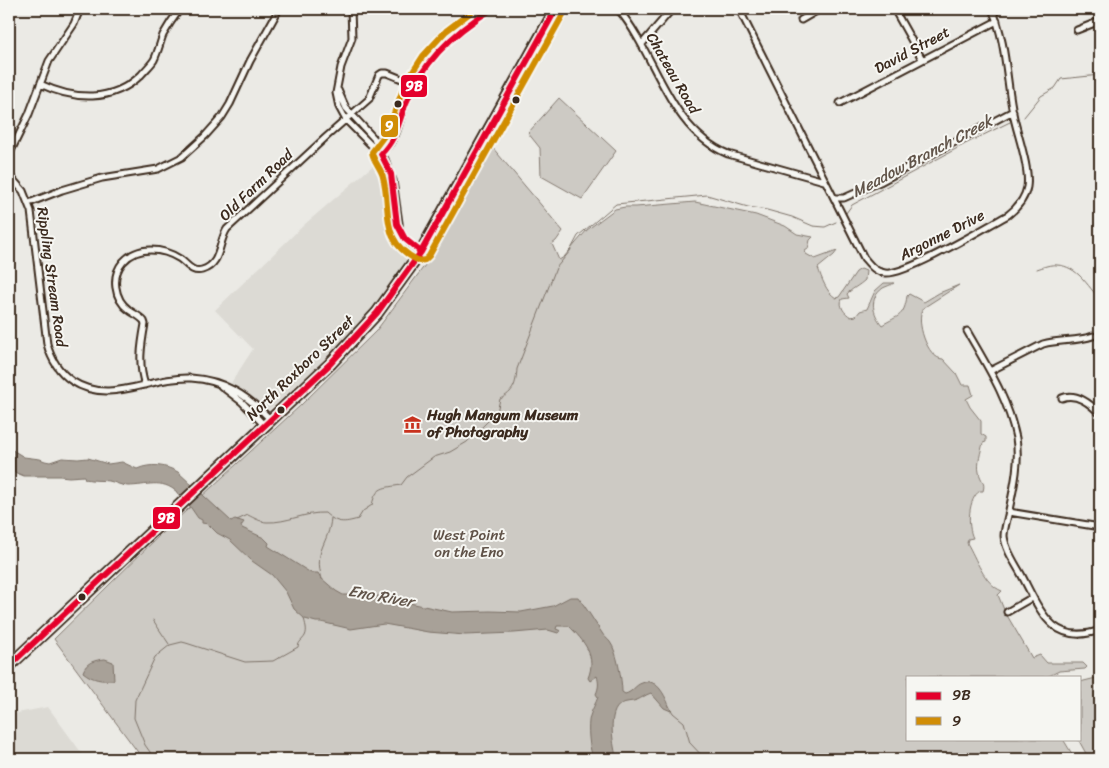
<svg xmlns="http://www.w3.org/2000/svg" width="1109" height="768" font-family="Sriracha,sans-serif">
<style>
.built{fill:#dcdad4}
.green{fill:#cdcac4;stroke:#847a71}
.water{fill:#a8a198;stroke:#7c7167}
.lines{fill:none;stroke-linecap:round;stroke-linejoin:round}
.stream{stroke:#7c7167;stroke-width:1}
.street-casing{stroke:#3b2a1e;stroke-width:9}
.highway-casing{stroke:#3b2a1e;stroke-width:14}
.street{stroke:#f6f6f2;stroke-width:5}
.highway{stroke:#f6f6f2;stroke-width:10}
.bus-1-casing{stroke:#f6f6f2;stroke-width:10}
.bus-2-casing{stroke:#f6f6f2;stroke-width:10}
.bus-1{stroke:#e4002b;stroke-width:6}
.bus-2{stroke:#d18d06;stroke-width:6}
.bus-dot{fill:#3b2a1e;stroke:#f6f6f2;stroke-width:2}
.labels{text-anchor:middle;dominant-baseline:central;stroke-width:4;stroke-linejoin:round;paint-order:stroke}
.street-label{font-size:15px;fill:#3b2a1e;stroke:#f6f6f2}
.poi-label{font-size:15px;font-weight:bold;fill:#3b2a1e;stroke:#f6f6f2;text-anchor:start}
.park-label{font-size:15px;fill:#605248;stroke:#f6f6f2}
.water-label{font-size:16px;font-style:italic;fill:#615449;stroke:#f6f6f2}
.line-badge{stroke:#f6f6f2;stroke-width:2}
.badge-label{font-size:14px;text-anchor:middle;font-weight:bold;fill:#fff}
</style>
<rect width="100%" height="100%" fill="#ebeae5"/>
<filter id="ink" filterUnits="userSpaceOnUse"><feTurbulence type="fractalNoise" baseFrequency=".02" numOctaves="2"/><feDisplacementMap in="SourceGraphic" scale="10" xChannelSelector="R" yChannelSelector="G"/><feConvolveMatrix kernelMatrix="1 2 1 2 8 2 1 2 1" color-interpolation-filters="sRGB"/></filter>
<g filter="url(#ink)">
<!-- built -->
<path class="built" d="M381,161L395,235L410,252L411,259L365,318L320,364L269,410L231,383L253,349L215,310L305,224L376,163Z
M48,707L86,759H9V711L12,714Z"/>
<!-- green -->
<path class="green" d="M559,98L616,151L582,199L541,176L540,148L528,133Z
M492,147L563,231L556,241L552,244L559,260L564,257L587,230L615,209L625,207H636L695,202L756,215L785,226L797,234L813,237L810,240L808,249L805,251L806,254L815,259L837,251L834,255L818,268C822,279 826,292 836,298L839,297L856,272L861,269L866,271L865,280C860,285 850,290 847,294L849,298L842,299C839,306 844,313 851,317L856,316L860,311L867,309L875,291L884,283H894C891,285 887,286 883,288C868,299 873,314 882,325C899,315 904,317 907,296L909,294L924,302L939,293L959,285L923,308C915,320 927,359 943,359L956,373L962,385H970L973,395L966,399L970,407L981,421V434L986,437V442L983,443C981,451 977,464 979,472C980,480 986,482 983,491H980C968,498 967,526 973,538L968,539L967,543C976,558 984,584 1002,591L998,595L1005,612L1032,658L1040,655L1047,663H1083L1087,667L1085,669L1059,671L1047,677H908V739H1063L1075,759H143L54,639L162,533L301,405L376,331L437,249Z
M1100,677V759H1089L1078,739H1080V682Z"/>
<!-- water -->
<path class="water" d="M9,448L24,457L40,459L45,461L50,462L62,458L78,459L88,458L108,464L122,462L137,469C151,463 165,465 178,472L231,521L235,519L244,522L241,526L242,528L264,538L269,543L268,546L311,573H318L321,578L336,591L343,595H372L452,612L490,611L521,612L553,606L570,597H578C587,609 594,621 602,633C604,637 607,638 610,642C617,651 622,680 622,692L625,694C633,692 635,685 642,683C658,676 667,700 671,711L664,708L651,693C645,695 642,698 637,700C632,702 626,701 621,704C607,712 613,743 616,756L618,758L621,756V759H594C589,751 587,725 590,716C592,709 596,703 598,697L596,694C599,687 599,683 597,676L590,681L588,678C597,656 584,641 569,626H557L556,629L561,631L558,633L548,630L514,633L465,635L428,632L384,624L351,629L321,622H316L305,619L294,609L286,592L272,575L252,561L230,540L217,533L208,524L202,523V520L198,518L189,505L177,494V492C161,478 147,486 128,486C121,486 115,482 109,481C101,480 93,481 85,479L84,476L69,477L60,476H24L9,470Z
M105,659L113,662L114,680C101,681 93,680 83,672C86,662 95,660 105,659Z"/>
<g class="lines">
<!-- stream -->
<path class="stream" d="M1024,117L1041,96L1055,88L1061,79L1100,75
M846,213L852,205L965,144L1010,122
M1037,269C1043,267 1051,264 1057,265C1078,266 1087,286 1100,299
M237,520L248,515C254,518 261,522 267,522C287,523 305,512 325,513C337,524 344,523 358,519L363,511L372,505C376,486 384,488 401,485L407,477L434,457L450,452L467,442L497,412L500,399C514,392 516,384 517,369L556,268L570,251L578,236L616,204L707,195L748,207L767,210L792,217L813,226L825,227L836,222
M322,579C313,548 329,545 331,518
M153,620L169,644
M669,706L673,713L684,722L690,743L705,759
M155,759L145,745L134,718L135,700L155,657L170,645L182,642L186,643L245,662L273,661L298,647C299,641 302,641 305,636C308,630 305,624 304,618
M789,759L798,756L804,759"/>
<defs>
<path id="street" d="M351,9L352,38L341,67L336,93L339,107L346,120L385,159L393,180L400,230L406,241L421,252
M618,9C657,55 668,129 728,154L824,181
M739,9L864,258C870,265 875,272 885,273C905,276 986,227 1008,215C1017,208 1025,198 1027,187C1030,169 1018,136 1014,118C1006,82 1007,43 992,9
M894,9L922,59
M801,20L820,9
M1077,30L1100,21
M642,44L672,9
M40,84C74,100 112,103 141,75C145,70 150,66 154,60C158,52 160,43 163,35C168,26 174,17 180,9
M338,90L346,108L379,144L381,154
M840,103L997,21
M381,154C400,136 397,126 406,103C423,61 452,31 492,9
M9,155L29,114L49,61L74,24L80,9
M9,175L23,191L31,211L47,344C51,359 59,372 72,381C110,406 150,376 191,378C224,380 248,396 270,419
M834,198H844L880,182L1013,111
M29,203L62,190L102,178L158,169L182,157L205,136L222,117L230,104L250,61L279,9
M967,331C987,366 1008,398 1016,438C1020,461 1014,487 1009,510C1008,518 1004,528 1004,536C1005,549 1015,563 1021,574C1040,610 1052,647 1100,630
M990,371L1043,344C1060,339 1076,342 1093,336
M145,385C138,364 141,346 145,324L144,321C140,316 134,314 129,310C114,299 111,276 123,262C138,245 163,248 180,259C187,264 192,273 202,270C222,264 218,242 227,229L325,138L369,99L379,75L382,73H387L414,84
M221,386L242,402L264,425
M1062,398C1076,392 1091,404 1100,414
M1009,512L1100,527
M1007,612L1033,597"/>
<path id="highway" d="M9,666L330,364L377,313L421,252L556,9"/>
</defs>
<!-- street casing -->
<use href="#street" class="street-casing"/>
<!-- highway casing -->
<use href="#highway" class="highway-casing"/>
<!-- street -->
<use href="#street" class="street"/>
<!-- highway -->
<use href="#highway" class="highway"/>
<defs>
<path id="bus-1" d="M421,252L405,239L397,224L391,174L381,154C397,138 398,123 406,103C423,61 454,32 492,9
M9,666L330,364L377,313L421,252L556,9"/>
<path id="bus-2" d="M475,9L446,31L423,56L405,84L387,132L372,152C373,161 381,168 383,177C392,211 378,241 419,261L425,260L429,256L564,13"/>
</defs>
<!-- bus-1 casing -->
<use href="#bus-1" class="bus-1-casing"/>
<!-- bus-2 casing -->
<use href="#bus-2" class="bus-2-casing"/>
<!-- bus-1 -->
<use href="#bus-1" class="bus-1"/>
<!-- bus-2 -->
<use href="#bus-2" class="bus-2"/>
</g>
</g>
<!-- icons -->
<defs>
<symbol id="museum-bare" viewBox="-9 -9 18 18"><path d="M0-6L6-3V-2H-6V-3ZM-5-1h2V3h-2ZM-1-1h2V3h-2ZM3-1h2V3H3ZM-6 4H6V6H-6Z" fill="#c8321e" stroke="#f6f6f2" stroke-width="2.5" paint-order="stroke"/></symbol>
</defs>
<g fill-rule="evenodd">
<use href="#museum-bare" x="400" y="412" width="25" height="25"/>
</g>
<!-- markers -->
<g class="bus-dot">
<circle cx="516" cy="100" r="4.5"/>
<circle cx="398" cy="104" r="4.5"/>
<circle cx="281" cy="410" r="4.5"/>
<circle cx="82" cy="597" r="4.5"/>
</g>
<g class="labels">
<!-- street labels -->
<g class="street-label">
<text transform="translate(912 50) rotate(-28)">David Street</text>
<text transform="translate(673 73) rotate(60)">Chateau Road</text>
<text transform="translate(256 185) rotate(-44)">Old Farm Road</text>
<text transform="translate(942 235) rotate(-27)">Argonne Drive</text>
<text transform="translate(52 277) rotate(82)">Rippling Stream Road</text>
<text transform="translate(300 368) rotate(-44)">North Roxboro Street</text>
</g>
<!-- poi labels -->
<g class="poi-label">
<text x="427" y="415">Hugh Mangum Museum<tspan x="427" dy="17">of Photography</tspan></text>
</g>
<!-- park labels -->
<g class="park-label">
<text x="469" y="535">West Point<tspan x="469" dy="17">on the Eno</tspan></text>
</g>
<!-- water labels -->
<g class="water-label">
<text transform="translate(922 156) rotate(-28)">Meadow Branch Creek</text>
<text transform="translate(381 596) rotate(10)">Eno River</text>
</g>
</g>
<g class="line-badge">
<rect x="400" y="74" width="28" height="24" rx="5" fill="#e4002b"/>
<rect x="380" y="114" width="19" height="24" rx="5" fill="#d18d06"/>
<rect x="152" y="506" width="29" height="24" rx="5" fill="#e4002b"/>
</g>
<g class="badge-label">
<text x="414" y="91">9B</text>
<text x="389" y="131">9</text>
<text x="166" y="523">9B</text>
</g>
<!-- margin -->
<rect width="1109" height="768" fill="none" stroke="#f6f6f2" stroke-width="30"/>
<rect x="15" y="15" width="1079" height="738" fill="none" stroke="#3b2a1e" stroke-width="2" filter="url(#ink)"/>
<!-- legend -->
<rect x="906" y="676" width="175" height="65" fill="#f6f6f2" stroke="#aba49d"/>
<rect x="916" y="692" width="25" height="8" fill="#e4002b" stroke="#aba49d"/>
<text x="952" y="700" font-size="15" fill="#3b2a1e">9B</text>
<rect x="916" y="717" width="25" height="8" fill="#d18d06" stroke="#aba49d"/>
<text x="952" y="726" font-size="15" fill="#3b2a1e">9</text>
</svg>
